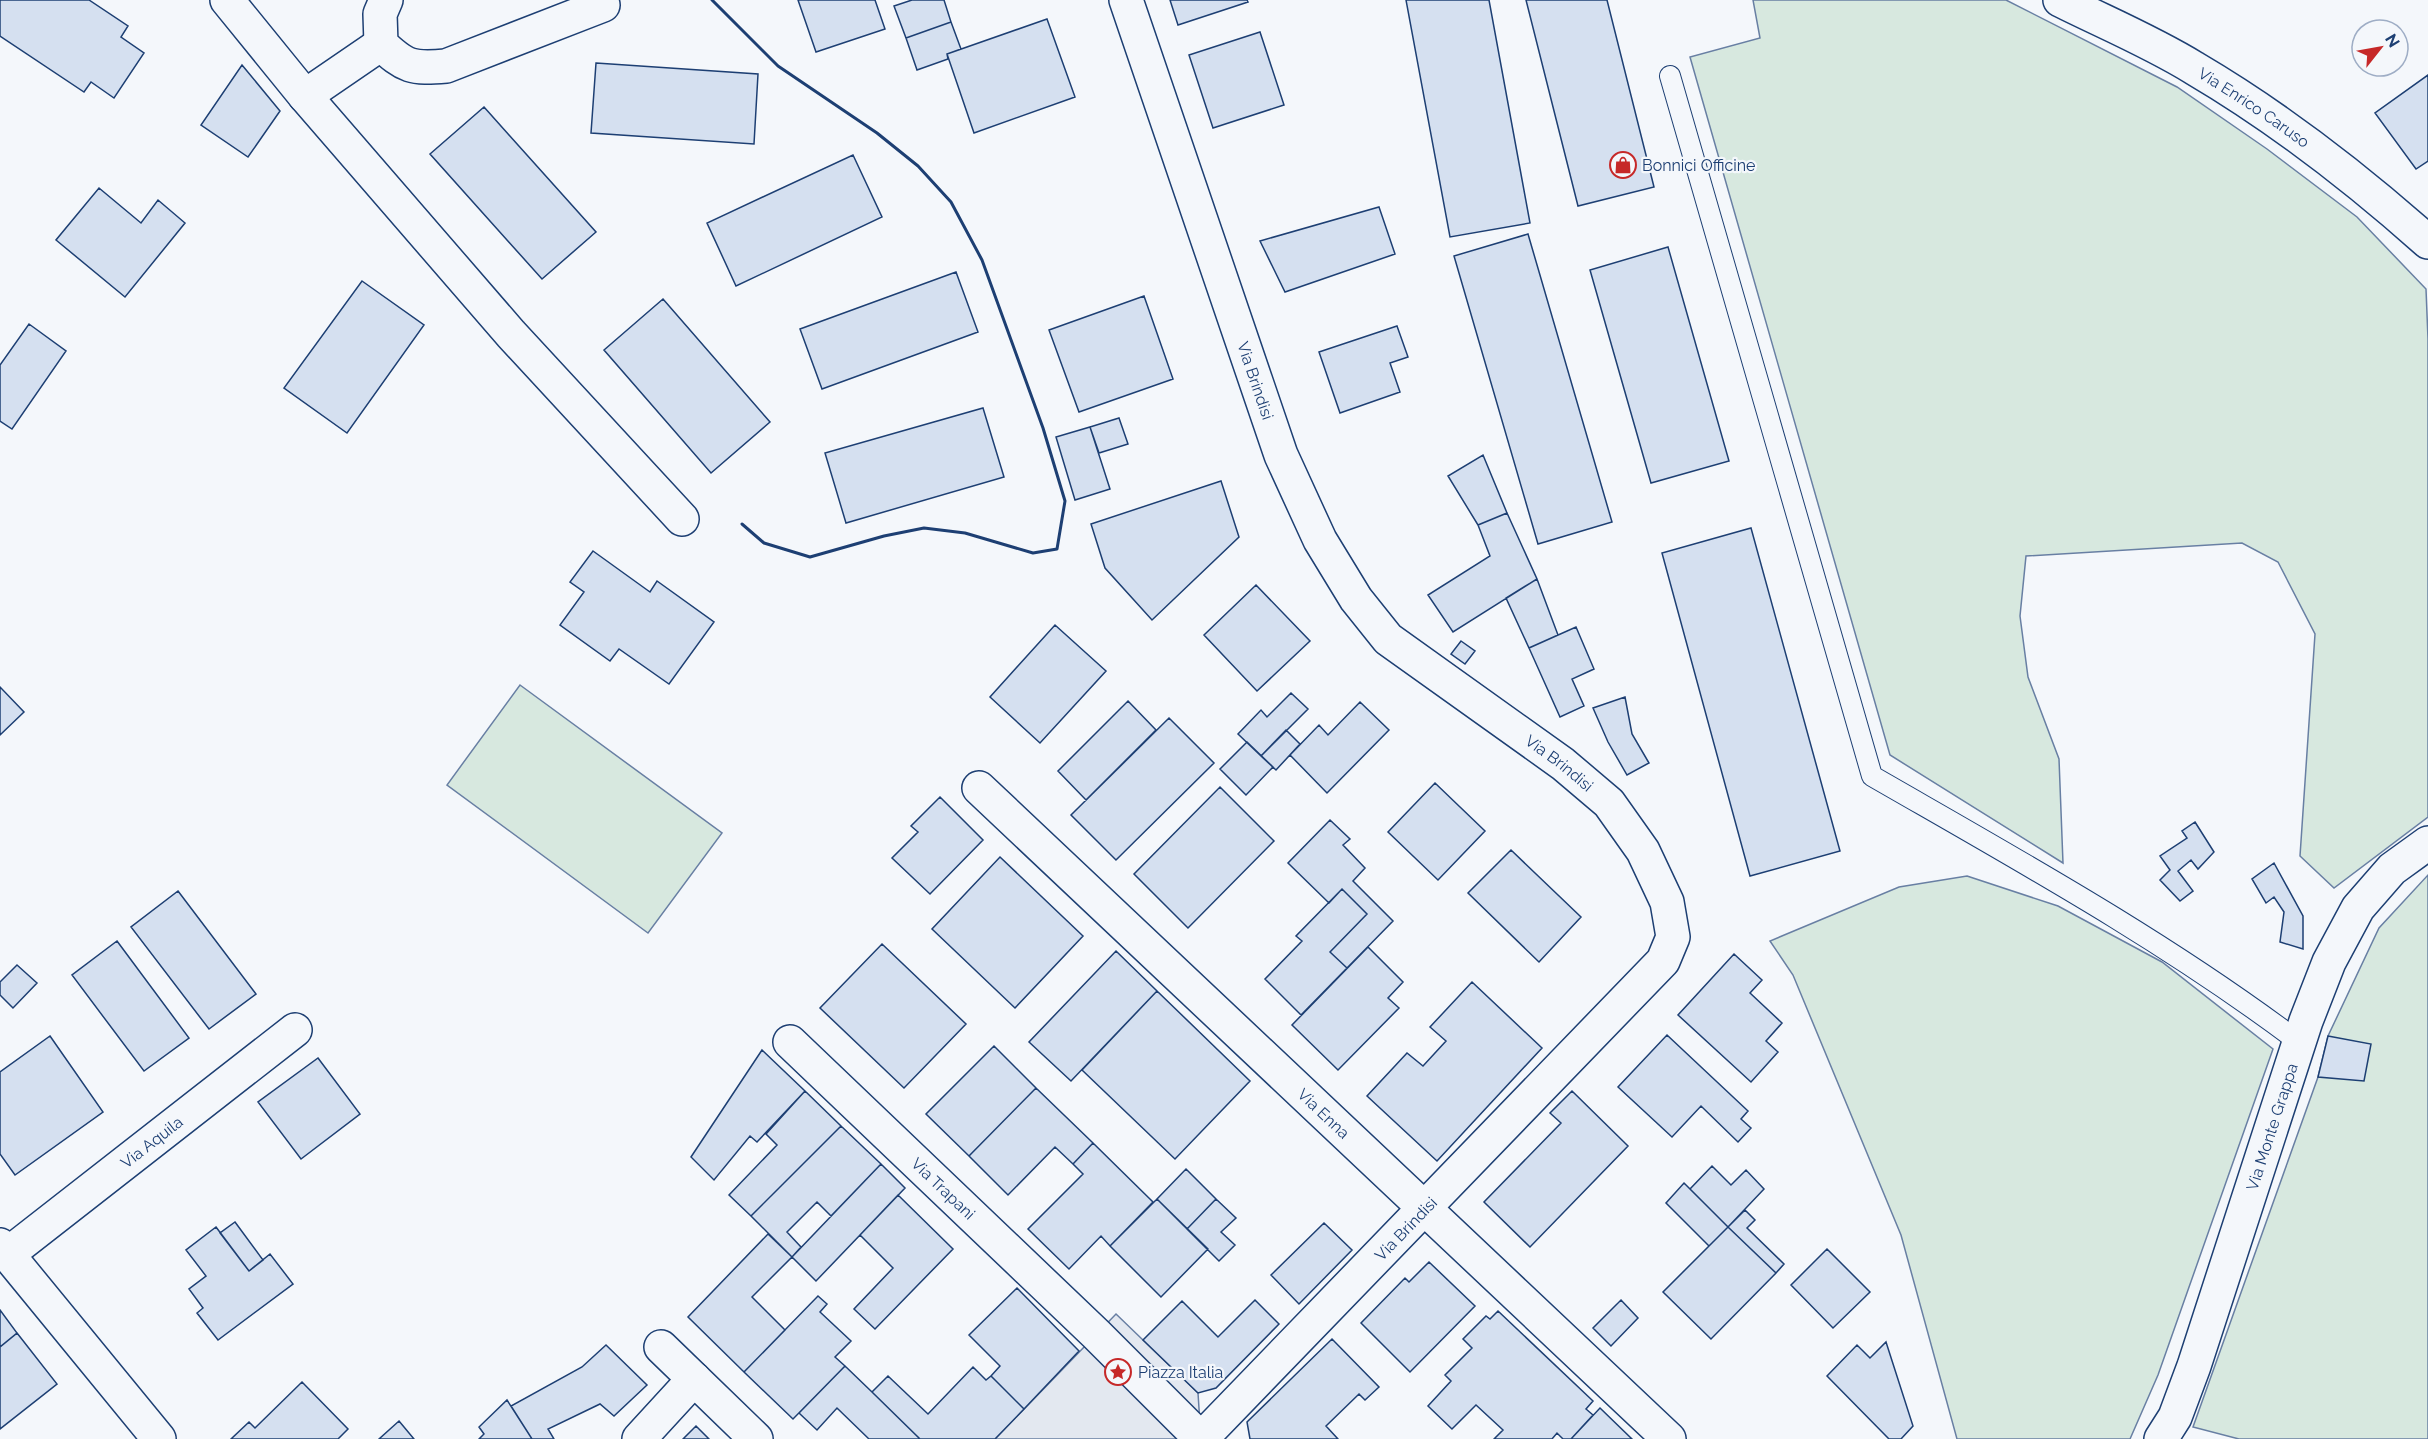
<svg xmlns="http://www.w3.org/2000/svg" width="2428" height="1439" font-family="Raleway,sans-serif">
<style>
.green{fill:#d7e8df;stroke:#687fa3;stroke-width:1.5}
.parking{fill:#e3e8f0;stroke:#687fa3;stroke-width:1.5}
.building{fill:#d5e0f0;stroke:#1d3f73;stroke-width:1.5}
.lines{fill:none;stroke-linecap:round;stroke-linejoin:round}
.lane-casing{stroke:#1d3f73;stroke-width:22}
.street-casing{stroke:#1d3f73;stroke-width:36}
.lane{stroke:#f4f7fb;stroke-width:20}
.street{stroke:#f4f7fb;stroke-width:33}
.wall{stroke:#1d3f73;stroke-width:3}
.labels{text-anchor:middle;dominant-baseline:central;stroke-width:4.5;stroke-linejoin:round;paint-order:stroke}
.street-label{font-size:16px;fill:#1d3f73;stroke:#f4f7fb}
.poi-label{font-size:16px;fill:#1d3f73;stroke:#f4f7fb;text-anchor:start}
</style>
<rect width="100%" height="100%" fill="#f4f7fb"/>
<!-- green -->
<path class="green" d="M1753,0H2006L2177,87L2267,149L2357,217L2426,289L2428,339V817L2334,888L2300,856L2315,634L2278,562L2242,543L2026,556L2020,616L2028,677L2059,759L2063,863L1890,755L1690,57L1760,38Z
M520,685L722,833L648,933L447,785Z
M2428,875V1439H2239L2193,1427L2318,1077L2328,1036L2379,928Z
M1967,876L2058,906L2162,962L2273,1049L2158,1375L2130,1439H1957L1901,1235L1793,975L1770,941L1899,887Z"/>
<!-- parking -->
<path class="parking" d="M1116,1314L1198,1393L1201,1439H995Z"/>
<!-- building -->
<path class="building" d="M0,0H89L128,26L121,37L144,53L114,98L91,82L84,92L0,36Z
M798,0H875L885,29L816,52Z
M912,0H944L951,22L906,38L894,6Z
M1170,0H1247L1248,2L1178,25Z
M1406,0H1489L1530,223L1450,237Z
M1526,0H1607L1654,187L1578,206Z
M1047,19L1075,97L974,133L947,54Z
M951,22L961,49L947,54L948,59L917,70L906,38Z
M1260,32L1284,105L1213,128L1189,55Z
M596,63L758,74L754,144L591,133Z
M242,65L280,111L248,157L201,125Z
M2428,75V161L2416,169L2375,113Z
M484,107L596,232L542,279L430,154Z
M853,155L882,217L736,286L707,223Z
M99,188L141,223L158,200L185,223L125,297L56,240Z
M1379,207L1395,254L1285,292L1260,241Z
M1528,234L1612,522L1538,544L1454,256Z
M1668,247L1729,461L1651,483L1590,270Z
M956,272L978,332L822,389L800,329Z
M362,281L424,325L347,433L284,388Z
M1144,296L1173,379L1079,412L1049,330Z
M663,299L770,422L711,473L604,350Z
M29,324L66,351L12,429L0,421V365Z
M1397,326L1408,357L1390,363L1400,392L1340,413L1319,352Z
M983,408L1004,477L846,523L825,453Z
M1119,418L1128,444L1099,453L1090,427Z
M1090,427L1110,489L1075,500L1056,437Z
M1483,455L1507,513L1478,525L1448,476Z
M1221,481L1239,537L1152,620L1105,568L1091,524Z
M1507,513L1537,579L1453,632L1428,595L1490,556L1478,525Z
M1751,528L1840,851L1750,876L1662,553Z
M593,551L650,592L657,581L714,622L669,684L619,649L610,661L560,625L584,592L570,582Z
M1537,579L1558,635L1529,648L1506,598Z
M1256,585L1310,641L1257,691L1204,635Z
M1055,625L1106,671L1040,743L990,697Z
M1576,627L1594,669L1572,679L1584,706L1560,717L1529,648Z
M1461,641L1475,651L1465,664L1451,654Z
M0,687L24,712L0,735Z
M1291,693L1308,709L1261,756L1238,734L1261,710L1267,717Z
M1625,697L1632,734L1649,763L1627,775L1608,742L1593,708Z
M1128,701L1156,730L1086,800L1058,771Z
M1360,702L1389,730L1327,793L1290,755L1319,725L1328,735Z
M1169,718L1214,763L1116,860L1071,815Z
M1286,730L1300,744L1276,770L1261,756Z
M1247,742L1273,767L1246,795L1220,769Z
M1435,783L1485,831L1438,880L1388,832Z
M1220,787L1274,841L1188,928L1134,874Z
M940,797L983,840L930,894L892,858L918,832L911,826Z
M1330,820L1350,839L1343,845L1365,868L1353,881L1393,921L1347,968L1330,952L1367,914L1342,889L1329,903L1288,863Z
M2195,822L2214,852L2198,869L2191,860L2178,871L2193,891L2180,901L2160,880L2170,870L2160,856L2187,838L2182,831Z
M1511,850L1581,917L1539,962L1468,893Z
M1000,857L1083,936L1015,1008L932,929Z
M2274,863L2303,916V949L2280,942L2284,912L2274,897L2266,903L2252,879Z
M1342,889L1367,914L1330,952L1347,968L1301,1015L1265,979L1302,941L1296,936Z
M178,891L256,994L209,1029L131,927Z
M117,941L189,1038L144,1071L72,975Z
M882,944L966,1024L904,1088L820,1008Z
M1368,947L1403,982L1388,998L1399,1008L1338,1070L1292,1025Z
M1116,951L1157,991L1071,1081L1029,1042Z
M1734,954L1762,980L1750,993L1782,1023L1766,1041L1778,1052L1751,1082L1678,1015Z
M17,965L37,983L13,1008L0,995V982Z
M1472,982L1542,1048L1437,1161L1367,1096L1407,1053L1423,1066L1446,1041L1430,1027Z
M1157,991L1250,1081L1175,1159L1082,1070Z
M1667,1035L1748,1111L1741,1119L1751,1128L1738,1142L1701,1106L1672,1137L1618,1087Z
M50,1036L103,1112L15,1175L0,1154V1072Z
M2328,1036L2371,1044L2364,1081L2318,1077Z
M994,1046L1036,1088L969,1156L926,1114Z
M762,1050L805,1091L757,1142L750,1136L714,1180L691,1157Z
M318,1058L360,1114L301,1159L258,1102Z
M1036,1088L1093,1143L1073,1164L1055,1147L1008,1195L969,1156Z
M805,1091L841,1126L751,1216L729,1195L777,1145L766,1134Z
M1572,1091L1628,1146L1530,1247L1484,1202L1561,1123L1550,1113Z
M841,1126L881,1164L831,1216L817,1202L787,1232L801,1247L792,1257L751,1216Z
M1093,1143L1153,1202L1110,1246L1101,1236L1069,1269L1028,1229L1083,1174L1073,1164Z
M881,1164L905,1188L816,1281L792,1257Z
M1712,1166L1731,1185L1746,1170L1764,1189L1728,1227L1690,1189Z
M1186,1169L1216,1199L1187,1229L1157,1199Z
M1684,1183L1728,1227L1709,1246L1666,1203Z
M898,1195L953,1249L875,1329L854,1309L893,1268L860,1235Z
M1157,1199L1208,1249L1161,1297L1110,1246Z
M1216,1199L1236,1218L1221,1232L1235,1245L1219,1261L1187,1229Z
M1745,1210L1755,1220L1747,1228L1784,1264L1776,1273L1728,1227Z
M235,1222L263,1260L249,1271L220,1233Z
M1324,1223L1352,1250L1299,1304L1271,1275Z
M216,1227L249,1271L270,1254L293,1284L218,1340L197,1313L203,1308L189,1289L206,1276L186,1250Z
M1728,1227L1776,1273L1711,1339L1663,1292Z
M768,1234L792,1257L752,1297L785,1330L744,1372L688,1317Z
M1827,1249L1870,1292L1833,1328L1791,1285Z
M1429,1262L1475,1306L1410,1372L1361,1323L1405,1278L1409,1282Z
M1017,1288L1079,1351L1024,1409L991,1376L1000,1366L969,1335Z
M818,1296L827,1304L820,1312L851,1341L835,1357L845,1366L793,1419L744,1372Z
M1255,1300L1279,1324L1216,1388L1198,1393L1143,1340L1182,1301L1218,1337Z
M1621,1300L1638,1318L1611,1346L1593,1328Z
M0,1310L17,1333L0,1347Z
M1498,1311L1593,1401L1586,1409L1593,1415L1571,1439H1563L1557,1433L1552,1439H1494L1503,1430L1476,1405L1452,1429L1428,1406L1451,1381L1445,1375L1472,1348L1463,1339L1486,1316L1490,1319Z
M17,1333L57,1384L0,1429V1347Z
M1332,1339L1379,1387L1365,1400L1359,1394L1326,1426L1338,1439H1250L1247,1422Z
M1886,1342L1913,1426L1901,1439H1889L1827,1376L1857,1345L1870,1358Z
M606,1345L647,1385L614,1416L600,1404L548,1429L554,1439H532L511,1406L582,1367Z
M845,1366L872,1392L920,1439H869L837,1408L817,1430L799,1413Z
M973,1367L986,1380L991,1376L1024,1409L995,1439H920L872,1392L888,1376L928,1414Z
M302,1382L348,1429L338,1439H231L249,1422L255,1428Z
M507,1400L532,1439H479L484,1434L479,1427Z
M1600,1408L1632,1439H1571Z
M399,1421L414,1439H379Z
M696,1426L709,1439H683Z"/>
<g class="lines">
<defs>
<path id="lane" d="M1670,76L1872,776C2018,860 2165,941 2299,1042"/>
<g id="street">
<path d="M227,0L305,96L511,334L682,519"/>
<path d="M386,0L380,14L381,44C405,67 412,69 446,66L603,5L601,0"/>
<path id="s1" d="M1126,0L1281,455L1320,540L1356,599L1388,639L1563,764L1609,803L1643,851L1667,902L1673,937L1663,961L1201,1439"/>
<path id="s2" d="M2060,0C2104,22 2152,42 2194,68C2279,118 2355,177 2428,242"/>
<path d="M305,96L381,44"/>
<path id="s3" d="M979,788L1669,1439"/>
<path id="s4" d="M790,1042L1096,1334L1201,1439"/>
<path d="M0,1245L159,1439"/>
<path id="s5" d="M8,1254L295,1030"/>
<path d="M661,1347L756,1439"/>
<path d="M639,1439L694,1379"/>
<path id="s6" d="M2161,1439L2175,1417L2194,1366L2306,1021L2329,962L2358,908L2392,869L2428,843"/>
</g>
</defs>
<!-- lane casing -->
<use href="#lane" class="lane-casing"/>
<!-- street casing -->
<use href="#street" class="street-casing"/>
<!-- lane -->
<use href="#lane" class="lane"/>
<!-- street -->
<use href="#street" class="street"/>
<!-- wall -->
<path class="wall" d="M712,0L778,66L877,133L918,166L951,202L982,260L1043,428L1065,501L1057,549L1033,553L965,533L924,528L884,536L810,557L764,543L742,524"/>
</g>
<!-- icons -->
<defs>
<symbol id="shop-ring" viewBox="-11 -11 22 22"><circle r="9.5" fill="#f4f7fb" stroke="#c62828" stroke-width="1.5"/><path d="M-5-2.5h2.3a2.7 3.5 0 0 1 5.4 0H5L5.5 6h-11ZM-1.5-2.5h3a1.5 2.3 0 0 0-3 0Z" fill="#c62828"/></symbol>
<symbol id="sight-ring" viewBox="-11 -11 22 22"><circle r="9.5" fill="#f4f7fb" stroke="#c62828" stroke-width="1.5"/><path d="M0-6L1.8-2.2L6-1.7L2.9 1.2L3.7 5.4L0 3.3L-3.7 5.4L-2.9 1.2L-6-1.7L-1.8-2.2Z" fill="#c62828"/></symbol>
</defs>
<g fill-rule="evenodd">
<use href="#shop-ring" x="1608" y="150" width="30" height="30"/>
<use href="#sight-ring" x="1103" y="1357" width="30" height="30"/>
</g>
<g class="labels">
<!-- street labels -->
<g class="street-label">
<text stroke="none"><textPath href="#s2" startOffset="222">Via Enrico Caruso</textPath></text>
<text stroke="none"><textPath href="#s1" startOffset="402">Via Brindisi</textPath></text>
<text stroke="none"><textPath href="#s1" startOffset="906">Via Brindisi</textPath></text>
<text stroke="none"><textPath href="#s3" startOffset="474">Via Enna</textPath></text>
<text stroke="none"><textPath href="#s6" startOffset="332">Via Monte Grappa</textPath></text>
<text stroke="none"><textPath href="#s5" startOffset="182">Via Aquila</textPath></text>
<text stroke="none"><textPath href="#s4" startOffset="212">Via Trapani</textPath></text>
<text transform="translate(1406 1229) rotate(-46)">Via Brindisi</text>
</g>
<!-- poi labels -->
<g class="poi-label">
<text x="1642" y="165">Bonnici Officine</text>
<text x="1138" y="1372">Piazza Italia</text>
</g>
</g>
<!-- north arrow -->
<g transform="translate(2380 48) rotate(59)"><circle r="28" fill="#f4f7fb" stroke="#9eadc5" stroke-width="1.5"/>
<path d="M0-4.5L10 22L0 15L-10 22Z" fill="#c62828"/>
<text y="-9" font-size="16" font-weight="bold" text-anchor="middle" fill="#1d3f73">N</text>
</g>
</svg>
